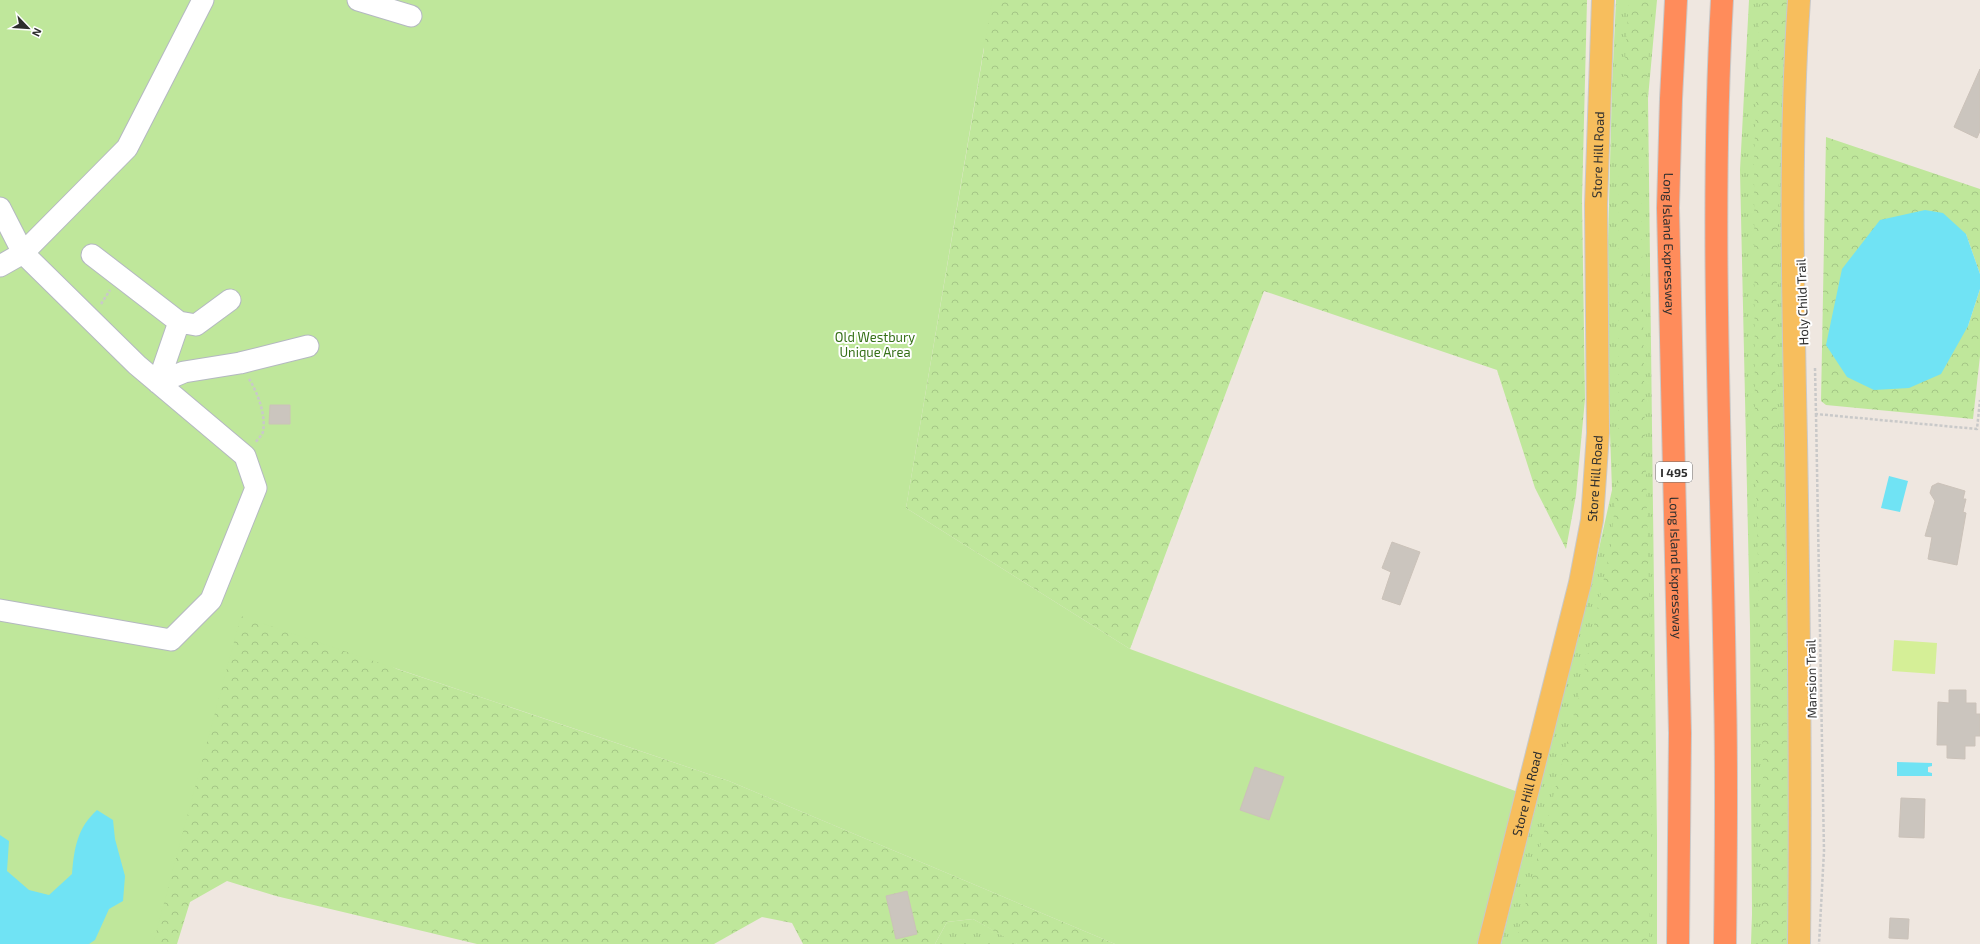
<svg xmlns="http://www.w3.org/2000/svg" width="1980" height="944" font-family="'Exo 2',sans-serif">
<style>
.grass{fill:url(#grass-tufts)}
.forest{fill:url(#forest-crowns)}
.garden{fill:#bfe79b}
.pitch{fill:#d5ef97}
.water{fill:#70e3f4}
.building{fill:#cbc5be;stroke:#cbc2b9}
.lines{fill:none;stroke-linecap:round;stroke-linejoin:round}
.minor-casing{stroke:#b4b8c1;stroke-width:23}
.major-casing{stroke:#c9c9c9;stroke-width:24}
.highway-casing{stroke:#c9c9c9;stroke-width:24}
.path{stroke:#c9c9c9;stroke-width:2.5;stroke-dasharray:3 2;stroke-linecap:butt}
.minor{stroke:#fff;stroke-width:21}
.major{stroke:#f7be5d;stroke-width:22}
.highway{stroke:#ff8c5b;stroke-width:22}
.labels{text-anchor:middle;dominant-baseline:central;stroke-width:4;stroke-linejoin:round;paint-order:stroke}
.shield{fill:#fff;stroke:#6d6d6d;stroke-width:1}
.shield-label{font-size:12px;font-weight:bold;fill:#2e2e2e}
.street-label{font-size:13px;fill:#2e2e2e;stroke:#fff}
.park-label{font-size:13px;fill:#367018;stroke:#fff}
</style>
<defs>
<pattern id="grass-tufts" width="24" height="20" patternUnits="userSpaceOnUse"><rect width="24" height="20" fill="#bfe79b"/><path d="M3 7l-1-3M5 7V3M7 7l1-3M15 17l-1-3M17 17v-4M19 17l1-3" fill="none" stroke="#a4c686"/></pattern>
<pattern id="forest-crowns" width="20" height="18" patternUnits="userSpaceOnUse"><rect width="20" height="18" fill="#bfe79b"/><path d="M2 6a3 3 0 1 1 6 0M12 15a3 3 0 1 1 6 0" fill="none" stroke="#a4c686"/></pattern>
</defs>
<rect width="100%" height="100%" fill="#efe7e0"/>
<!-- grass -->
<path class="grass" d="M1616,0H1657L1648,98L1657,836V944H1501L1590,589L1612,490L1609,404L1608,242L1612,86Z
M1749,0H1791L1792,944H1751L1752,914L1750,626L1740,170Z
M973,919L1015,942L1017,944H935L947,922Z"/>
<!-- forest -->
<path class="forest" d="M971,0H1587L1582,200L1585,399L1576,495L1566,549L1535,488L1497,370L1264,291L1130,649L906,508L984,49Z
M1629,0H1652L1641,184L1645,435L1653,745L1649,944H1515L1577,704L1611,546L1618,470L1619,148Z
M1760,0H1787L1780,126L1775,368L1787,634L1786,944H1761L1763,764L1755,441L1754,160Z
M1826,137L1980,189V274L1966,234L1968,326L1980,289V356L1973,419L1826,405L1821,401Z
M243,591L397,669L729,781L1115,944H1017L973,919L947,922L935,944H803L792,923L762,917L714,944H477L276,896L227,881L190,902L177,944H89L0,756Z"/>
<!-- garden -->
<path class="garden" d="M0,0H992L906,508L1130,649L1518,792L1479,944H1115L729,781L241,616L153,944H0Z"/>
<!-- pitch -->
<path class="pitch" d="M1894,640L1937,643L1935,674L1892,671Z"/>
<!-- water -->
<path class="water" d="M1925,210L1943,213L1966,234L1980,274V289L1968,326L1941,374L1909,388L1874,390L1847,377L1826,345L1842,269L1880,220Z
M1889,476L1908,481L1900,512L1881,508Z
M1897,762L1932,763V766L1928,767V772L1932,773V776H1897Z
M97,810L113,820L115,839L125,876L123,901L109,909L95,940L89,944H0V835L9,841L7,871L29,890L49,895L72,874C74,849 77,828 97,810Z"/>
<!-- building -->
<path class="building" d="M1980,69V131L1977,138L1954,127Z
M270,405H290V424H269Z
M1938,483L1965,491L1963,499H1966L1963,512L1966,513L1957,565L1928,559L1932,537L1925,536L1935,501L1930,493L1932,486Z
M1392,542L1420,552L1400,605L1382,599L1391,572L1382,568Z
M1949,690H1966V703H1976V714H1980V736H1975V746H1965V759L1947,758V745H1937L1938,702L1949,703Z
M1255,767L1284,777L1269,820L1240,810Z
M1901,798L1925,799L1924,838L1899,837Z
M907,891L917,934L896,939L886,896Z
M1890,918L1909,919L1908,939L1889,938Z"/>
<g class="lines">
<defs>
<path id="minor" d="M358,0L411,16
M0,208L23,253L137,365L245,456L256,488L211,600L171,640L0,610
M92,255L179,322L196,325L230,300
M0,266L23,253L127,148L203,0
M158,383L184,372L240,363L308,346
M158,383L179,322"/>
<g id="major">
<path d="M1799,0C1789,147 1793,294 1796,441C1799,609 1801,776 1799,944"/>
<path id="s1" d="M1489,944L1580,583L1592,520L1598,433L1596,205L1603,0"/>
</g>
<g id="highway">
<path id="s2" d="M1676,0L1671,99L1668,208L1680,733L1678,944"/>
<path d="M1722,0C1709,231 1722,461 1725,693C1727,776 1726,860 1725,944"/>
</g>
</defs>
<!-- minor casing -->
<use href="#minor" class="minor-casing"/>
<!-- major casing -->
<use href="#major" class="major-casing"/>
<!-- highway casing -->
<use href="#highway" class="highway-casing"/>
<!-- path -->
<path class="path" d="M101,304L110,290
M1815,368L1816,414L1977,429L1980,400
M249,379C258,393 266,415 263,432C262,435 258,439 255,443
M1816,414L1824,851L1819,944"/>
<!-- minor -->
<use href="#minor" class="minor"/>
<!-- major -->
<use href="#major" class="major"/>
<!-- highway -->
<use href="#highway" class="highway"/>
</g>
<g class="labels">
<!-- shield labels -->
<rect class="shield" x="1656" y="462" width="36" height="20" rx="3"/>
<g class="shield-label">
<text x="1674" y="472">I 495</text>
</g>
<!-- street labels -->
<g class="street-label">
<text stroke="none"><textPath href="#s1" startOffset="802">Store Hill Road</textPath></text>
<text stroke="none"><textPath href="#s2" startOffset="244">Long Island Expressway</textPath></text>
<text transform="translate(1802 302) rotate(-92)">Holy Child Trail</text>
<text stroke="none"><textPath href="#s1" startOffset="478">Store Hill Road</textPath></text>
<text stroke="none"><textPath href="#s2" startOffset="568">Long Island Expressway</textPath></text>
<text transform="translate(1811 679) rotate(-91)">Mansion Trail</text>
<text stroke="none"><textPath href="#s1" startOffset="155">Store Hill Road</textPath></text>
</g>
<!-- park labels -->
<g class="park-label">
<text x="875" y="337">Old Westbury<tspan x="875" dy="15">Unique Area</tspan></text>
</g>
</g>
<!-- north arrow -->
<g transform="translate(28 28) rotate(115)" stroke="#ffffff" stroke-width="3" paint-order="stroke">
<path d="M0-3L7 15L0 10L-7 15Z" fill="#2e2e2e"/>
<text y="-6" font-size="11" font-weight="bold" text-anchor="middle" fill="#2e2e2e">N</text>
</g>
</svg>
